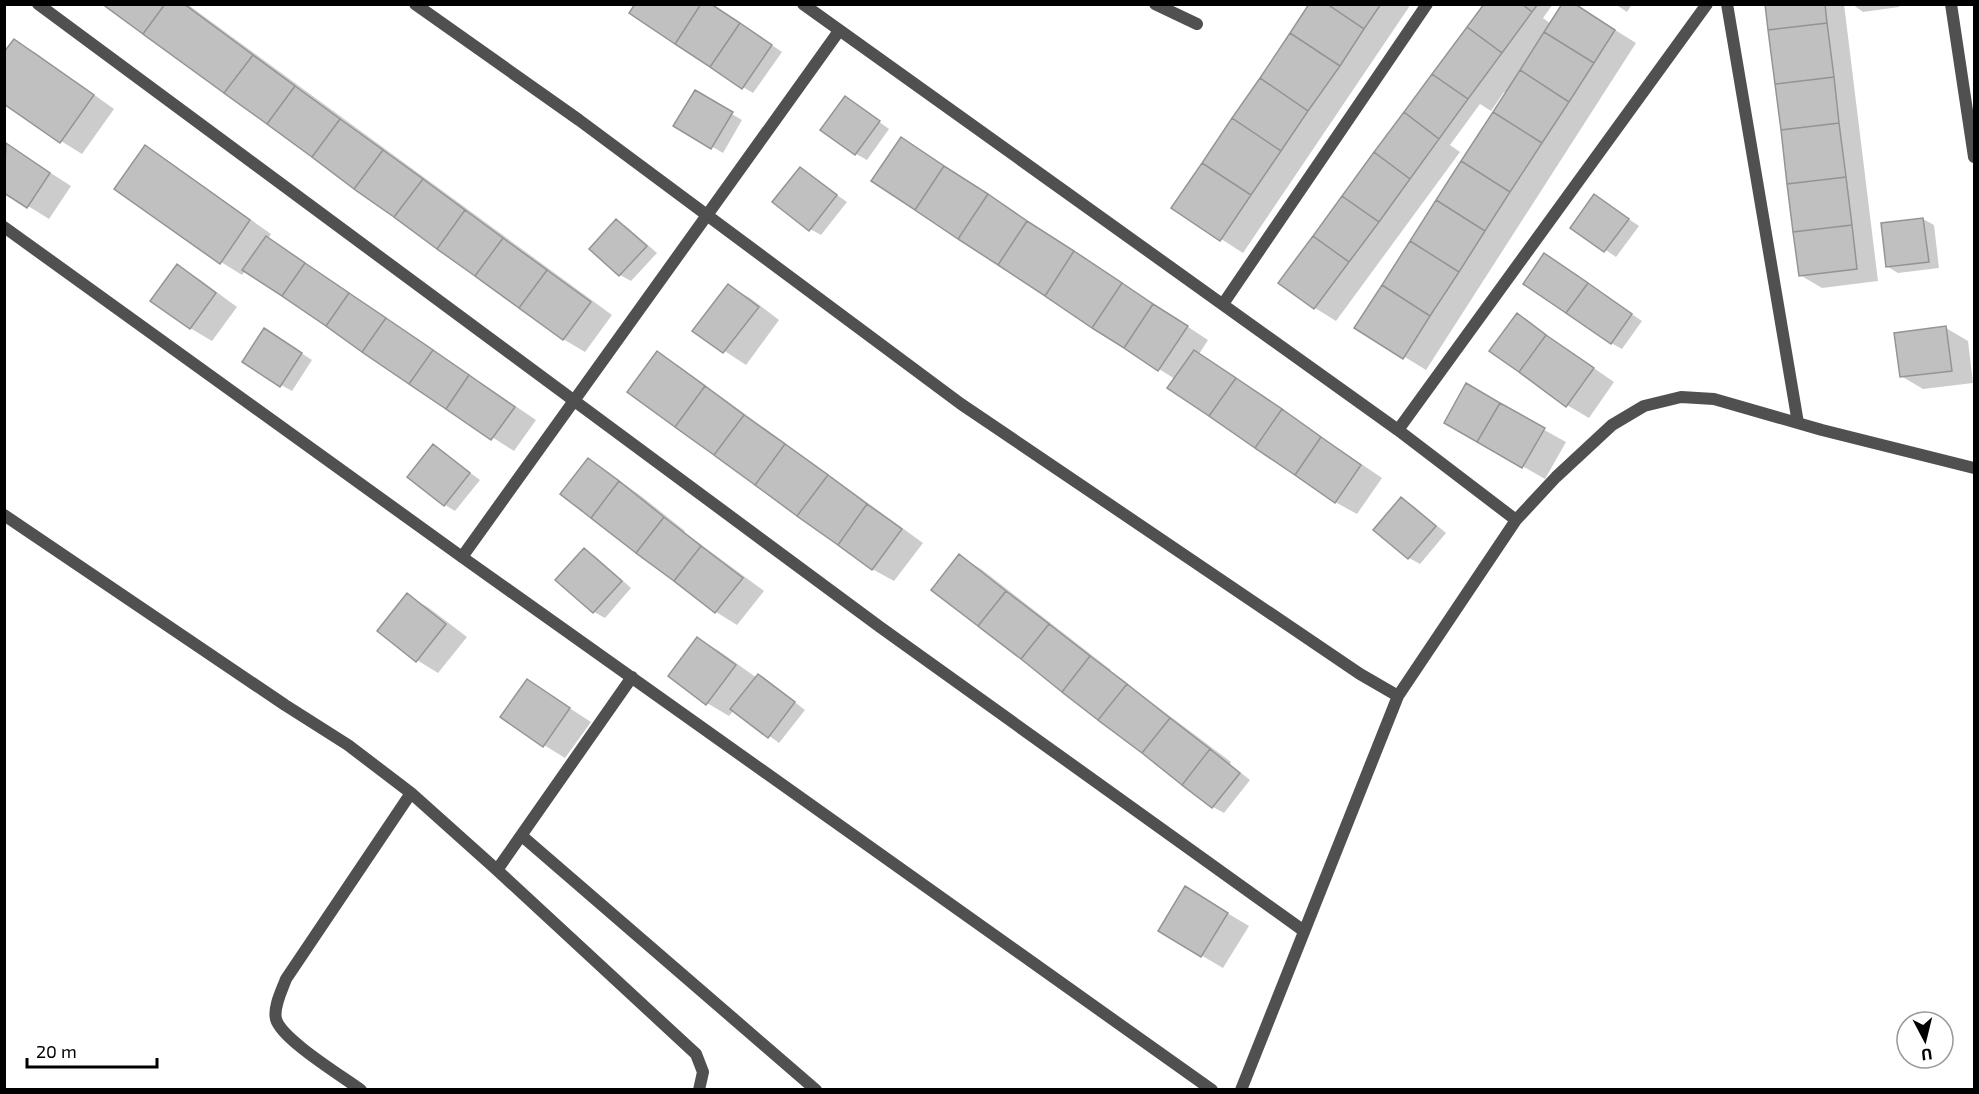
<svg xmlns="http://www.w3.org/2000/svg" width="1979" height="1094" font-family="'Exo 2',sans-serif">
<style>
.shadow{fill:#0003}
.building{fill:#c0c0c0;stroke:#949494;stroke-width:1.5}
.lines{fill:none;stroke-linecap:round;stroke-linejoin:round}
.street{stroke:#505050;stroke-width:12}
</style>
<rect width="100%" height="100%" fill="#fff"/>
<!-- shadow -->
<path class="shadow" d="M106,4H187L612,315L585,352L563,339Z
M711,4L782,52L753,93L743,87Z
M1311,4H1411L1243,253L1173,208Z
M1485,4H1553L1543,18L1551,24L1588,13L1636,43L1426,370L1356,327L1507,93L1504,92L1491,111L1480,104L1450,145L1460,152L1336,321L1315,308Z
M1615,4H1632L1627,12Z
M1767,4H1844L1878,281L1822,288L1800,275Z
M1852,4H1899V7L1863,12Z
M14,41L36,53L114,109L82,154L61,141Z
M695,92L742,120L723,153L675,125Z
M856,105L889,129L867,160L856,154Z
M902,139L1208,340L1199,354L1382,478L1357,514L1335,502L1175,379L1159,369Z
M4,143L71,186L49,219L4,191Z
M146,147L167,160L271,234L268,239L536,420L514,451L448,409L246,270L242,275L221,262Z
M800,169L847,202L821,235L810,229Z
M1595,196L1639,226L1616,257L1572,227Z
M1923,219L1934,225L1939,268L1898,273L1888,267Z
M616,220L627,227L657,253L631,281L620,275L591,249Z
M1545,255L1642,321L1622,349L1611,343Z
M178,266L199,279L237,307L212,341L190,328Z
M728,286L750,298L779,320L746,365L694,331Z
M1517,315L1614,382L1589,418L1567,405Z
M1946,328L1968,341L1973,383L1923,389L1901,376Z
M275,336L312,360L292,391L281,385Z
M657,353L679,366L923,543L894,581L872,569Z
M1503,407L1566,442L1545,479L1446,423Z
M434,446L480,480L455,511L445,505Z
M599,466L641,496L685,531L684,532L764,591L737,625L716,612Z
M1402,499L1412,505L1446,533L1420,564L1409,558L1375,530Z
M584,550L595,556L631,588L605,618L594,612Z
M959,556L981,569L1111,670L1110,671L1231,762L1230,764L1250,780L1224,813L1213,807L1099,719Z
M407,595L429,608L467,637L438,673L417,660Z
M698,639L719,651L757,678L759,675L769,682L805,710L779,743L734,710L729,716L707,703Z
M528,681L591,722L565,758L544,745Z
M1207,901L1249,926L1223,968L1160,931Z"/>
<!-- building -->
<path class="building" d="M105,4H165L143,34L105,6Z
M165,4H184L253,55L224,93L143,34Z
M635,4H701L675,44L629,13Z
M701,4H711L740,23L710,67L675,44Z
M1309,4H1327L1364,29L1340,66L1290,33Z
M1327,4H1381L1364,29Z
M1484,4H1522L1532,12L1502,53L1467,27Z
M1522,4H1538L1532,12Z
M1562,4H1575L1615,30L1594,63L1544,32Z
M1765,4H1825L1827,23L1768,30Z
M740,23L772,45L742,89L710,67Z
M1827,23L1834,77L1775,84L1768,30Z
M1467,27L1502,53L1468,99L1432,74Z
M1544,32L1594,63L1569,102L1520,70Z
M1290,33L1340,66L1308,111L1260,78Z
M14,39L94,95L60,143L4,104V52Z
M253,55L295,86L267,124L224,93Z
M1520,70L1569,102L1542,143L1493,112Z
M1432,74L1468,99L1439,139L1404,112Z
M1834,77L1839,123L1781,130L1775,84Z
M1260,78L1308,111L1281,151L1232,118Z
M295,86L340,119L312,157L267,124Z
M695,90L733,112L711,149L673,126Z
M845,96L880,121L855,155L820,130Z
M1404,112L1439,139L1410,179L1374,152Z
M1493,112L1542,143L1510,192L1461,161Z
M1232,118L1281,151L1251,195L1202,163Z
M340,119L383,150L354,189L312,157Z
M1839,123L1846,177L1787,184L1781,130Z
M901,137L944,166L915,210L871,181Z
M6,143L50,173L27,208L4,193Z
M145,145L250,220L220,264L114,189Z
M383,150L423,179L394,217L354,189Z
M1374,152L1410,179L1379,222L1342,196Z
M1461,161L1510,192L1485,231L1436,200Z
M1202,163L1251,195L1220,241L1171,208Z
M944,166L988,194L958,239L915,210Z
M800,167L837,195L809,231L772,202Z
M1846,177L1852,225L1793,232L1787,184Z
M423,179L465,210L437,249L394,217Z
M988,194L1027,221L998,265L958,239Z
M1594,194L1629,219L1604,252L1570,228Z
M1342,196L1379,222L1349,262L1313,236Z
M1436,200L1485,231L1459,272L1410,241Z
M465,210L503,238L475,276L437,249Z
M1923,218L1929,262L1886,267L1881,223Z
M616,219L647,246L619,276L589,249Z
M1027,221L1074,251L1045,296L998,265Z
M1852,225L1857,269L1799,276L1793,232Z
M266,236L305,263L282,296L242,270Z
M1313,236L1349,262L1314,309L1278,283Z
M503,238L547,270L519,308L475,276Z
M1410,241L1459,272L1430,316L1382,285Z
M1074,251L1122,283L1092,328L1045,296Z
M1544,253L1588,283L1566,313L1523,284Z
M305,263L349,293L326,326L282,296Z
M177,264L216,293L190,329L150,301Z
M547,270L591,302L563,340L519,308Z
M1122,283L1153,304L1124,348L1092,328Z
M1588,283L1632,314L1611,344L1566,313Z
M728,284L759,307L723,353L692,331Z
M1382,285L1430,316L1403,359L1354,328Z
M349,293L386,318L362,352L326,326Z
M1153,304L1188,326L1158,371L1124,348Z
M1517,313L1546,335L1519,372L1489,351Z
M386,318L433,350L409,384L362,352Z
M1946,326L1952,371L1900,377L1894,333Z
M264,328L302,353L280,387L242,362Z
M1546,335L1594,368L1566,407L1519,372Z
M433,350L469,375L446,409L409,384Z
M1194,350L1236,378L1209,416L1167,388Z
M657,351L705,386L675,427L627,392Z
M469,375L515,407L491,440L446,409Z
M1236,378L1282,409L1255,448L1209,416Z
M1466,383L1500,403L1477,442L1444,423Z
M705,386L744,415L714,455L675,427Z
M1500,403L1545,428L1522,468L1477,442Z
M1282,409L1321,437L1295,475L1255,448Z
M744,415L785,444L755,485L714,455Z
M1321,437L1361,465L1335,503L1295,475Z
M433,444L470,473L444,506L407,477Z
M785,444L828,475L797,516L755,485Z
M588,458L619,481L591,518L560,494Z
M828,475L867,504L838,545L797,516Z
M619,481L664,517L636,553L591,518Z
M1401,497L1436,526L1408,559L1373,530Z
M867,504L902,529L872,570L838,545Z
M664,517L701,546L674,581L636,553Z
M701,546L743,578L715,613L674,581Z
M584,548L622,581L593,613L555,580Z
M959,554L1006,591L978,626L931,590Z
M1006,591L1049,624L1021,659L978,626Z
M407,593L446,624L416,662L377,631Z
M1049,624L1090,656L1062,692L1021,659Z
M697,637L736,665L706,705L668,676Z
M1090,656L1127,684L1098,720L1062,692Z
M758,674L795,702L768,738L730,709Z
M527,679L570,708L543,747L500,717Z
M1127,684L1170,718L1142,753L1098,720Z
M1170,718L1210,749L1182,785L1142,753Z
M1210,749L1240,773L1212,808L1182,785Z
M1185,886L1228,913L1201,957L1158,931Z"/>
<g class="lines">
<!-- street -->
<path class="street" d="M38,4L880,627L1304,931
M415,4L579,120L961,404L1360,674L1398,696L1516,520L1556,477L1612,425L1644,406L1681,397L1714,399L1822,430L1974,468
M803,4L1398,430L1516,520
M1155,4L1197,24
M1727,4L1798,423
M1951,4L1974,157
M4,227L462,557L1212,1090
M1223,304L1427,4
M1398,430L1707,4
M4,515L285,705L348,745L411,793L497,870L696,1054L703,1072L699,1090
M462,557L839,31
M522,836L816,1090
M497,870L632,677
M361,1090C342,1076 281,1039 276,1019C273,1007 282,990 286,979L411,793
M1241,1090L1398,696"/>
</g>
<!-- border -->
<rect width="1979" height="1094" fill="none" stroke="#000000" stroke-width="12"/>
<!-- north arrow -->
<g transform="translate(1925 1040) rotate(173)"><circle r="28" fill="#ffffff" stroke="#999999" stroke-width="1.5"/>
<path d="M0-4.5L10 22L0 15L-10 22Z" fill="#000000"/>
<text y="-9" font-size="16" font-weight="bold" text-anchor="middle" fill="#000000">U</text>
</g>
<!-- scale -->
<path d="M27 1058v9h130v-9" fill="none" stroke="#000000" stroke-width="3"/>
<text x="36" y="1058" font-size="18" fill="#000000" stroke="#ffffff" stroke-width="4.5" paint-order="stroke">20 m</text>
</svg>
